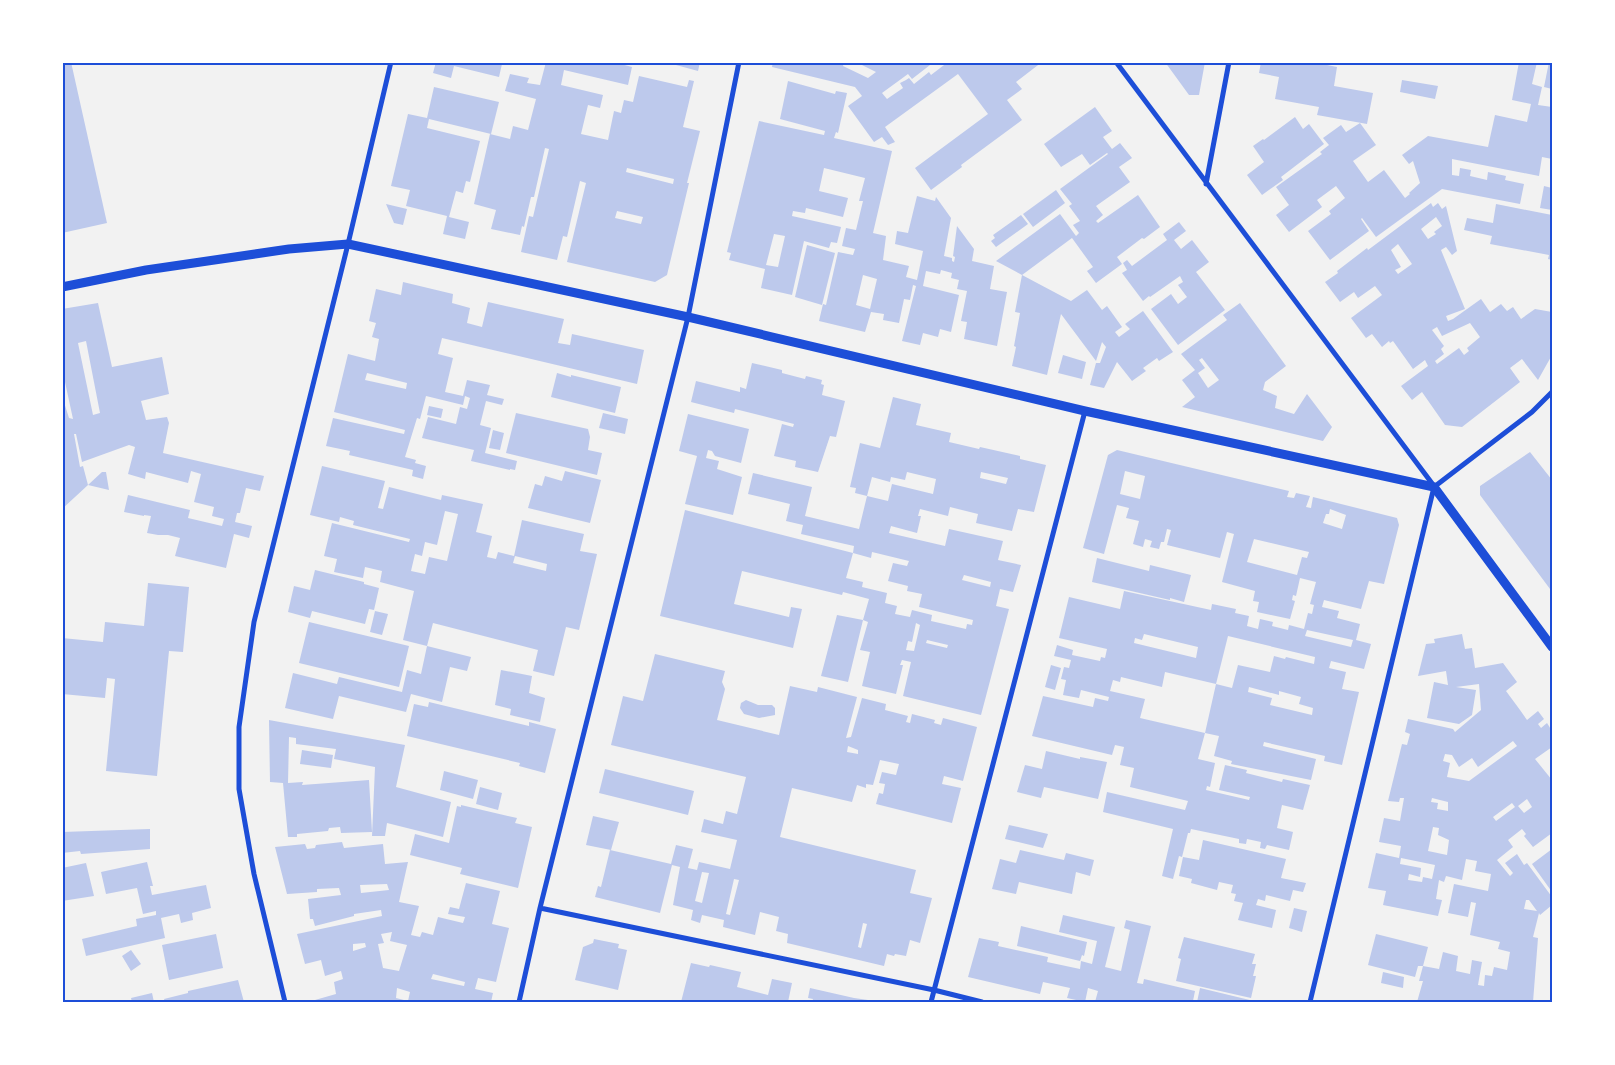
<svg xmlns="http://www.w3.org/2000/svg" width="1615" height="1065" font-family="Roboto,sans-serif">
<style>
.building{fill:#bdc9ec;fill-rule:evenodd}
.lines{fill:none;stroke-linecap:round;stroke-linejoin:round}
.minor{stroke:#1d4ed8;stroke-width:5}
.tertiary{stroke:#1d4ed8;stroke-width:9}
.neatline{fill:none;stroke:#1d4ed8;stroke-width:2}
</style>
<rect width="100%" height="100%" fill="#f2f2f2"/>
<!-- building -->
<path class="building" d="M71,62L107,223L62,233V63Z
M436,62H496L502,64L499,77L454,66L451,78L433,73Z
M546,62H613L632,67L628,85L564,70L561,85L603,95L600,108L588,105L581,134L608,140L614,111L621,113L624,100L633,102L639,76L687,87L689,80L694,81L683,127L700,131L687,183H689L667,275L655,282L567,262L586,183L580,181L567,237L563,236L557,260L521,252L529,216L533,217L549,149L545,148L534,197H531L524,227L522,226L520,235L491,229L496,210L474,204L490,134L510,139L513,126L528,130L536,99L505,91L510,74L529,78L527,83L540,85ZM627,168L674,179L673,184L626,172ZM617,211L643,217L641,224L615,218Z
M665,62H700L698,71Z
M773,62L791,65V62H844L843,66L868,78L876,72L856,62H928L930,65L912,79L908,74L882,93L887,99L903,88L900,83L906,80L909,78L914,84L929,72L931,75L948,62H977L978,64L981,62H1042L1016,82L1022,89L1007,100L1022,120L961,165L962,167L931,190L915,168L988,114L958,74L885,127L895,142L888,145L882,137L874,142L848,106L862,96L855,87L772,67Z
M1165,62H1205L1199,95H1189Z
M1261,62H1328L1327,65L1337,67L1334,86L1373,93L1367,124L1317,115L1319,107L1275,99L1279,77L1259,73Z
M1519,62H1537L1532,84L1542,87L1538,105L1552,107V159L1542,157L1539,176L1452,159V175L1459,176L1460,168L1471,170L1470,176L1487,180L1488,172L1506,176L1505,180L1524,184L1520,204L1442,189L1376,237L1362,218L1361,219L1369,231L1330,260L1308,231L1331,214L1329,211L1345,198L1336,186L1317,200L1322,207L1289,232L1276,215L1289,205L1276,187L1322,154L1320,152L1329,145L1323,138L1341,125L1346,132L1360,123L1376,145L1353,161L1368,182L1384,170L1405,198L1410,194L1409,193L1420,183L1413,161L1409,164L1402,155L1428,136L1488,147L1495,115L1527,122L1531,104L1512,100Z
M1549,62H1552V89L1544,87Z
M1402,80L1438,86L1435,99L1400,92Z
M788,81L835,94L836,91L847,93L838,133L836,132L834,138L892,151L873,233L886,236L883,260L909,266L906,277L917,280L923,251L895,244L897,231L908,233L917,196L935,201L936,197L951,218L944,256L952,258V261L954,262L955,257L953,256L957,226L974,249L972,261L994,266L990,289L1007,292L997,346L964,339L967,322L961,321L967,291L957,289L959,280L951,278L952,273L941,270L940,274L926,271L923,286L959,295L951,332L940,329L938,337L923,333L920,345L902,341L916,286L913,285L910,300L904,299L899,323L883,320L884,314L871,312L865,332L819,321L823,304L826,305L838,252L853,255L855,249L842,246L846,228L856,230L863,201H859L865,178L824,168L819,191L848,198L843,217L806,208L805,213L793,211L792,216L841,227L837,243L831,242L829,248L804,241L792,295L761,288L765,269L729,260L731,253L727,252L759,121L824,135L825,131L780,119ZM774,234L785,236L778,267L766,265ZM863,275L877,279L870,309L856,305Z
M434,87L499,102L491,134L429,119L427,128L480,141L470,182L466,181L463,193L456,191L449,217L469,222L465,239L443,234L447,216L406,206L410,190L391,186L408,114L427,118Z
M1095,107L1112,131L1103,137L1112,149L1120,143L1132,158L1119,167L1130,182L1096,206L1103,215L1096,221L1098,223L1138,195L1160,227L1144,239L1142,238L1117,257L1122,264L1096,283L1087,271L1093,267L1072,238L1022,275L996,261L1060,214L1076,236L1079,233L1073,225L1080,221L1069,206L1072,204L1060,189L1108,154L1107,153L1090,165L1082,154L1061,167L1044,144Z
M1295,117L1303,129L1309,124L1324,144L1281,177L1283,180L1262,195L1247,175L1264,162L1253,146L1263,139L1264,140Z
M1544,186L1552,188V210L1540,208Z
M1056,190L1065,203L1033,227L1023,214Z
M1431,203L1433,207L1438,203L1442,209L1446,206L1457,251L1452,255L1446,247L1441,250L1465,309L1446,316L1448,321L1453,319L1481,299L1490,312L1501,304L1507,311L1513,307L1521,319L1535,309L1552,312V355L1538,380L1522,359L1510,368L1520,382L1462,427L1445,425L1422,392L1412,400L1401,386L1428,366L1425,360L1413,369L1393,341L1390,343L1389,341L1382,347L1372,334L1366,338L1351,318L1382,295L1375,286L1358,298L1354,292L1340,302L1325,282L1338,273L1337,271L1367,248L1368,250ZM1436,217L1442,226L1434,232L1436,234L1428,239L1421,229ZM1398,244L1412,264L1398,274L1395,270L1401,267L1391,250ZM1470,323L1480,337L1467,348L1469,351L1464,355L1459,348L1437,364L1435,361L1444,354L1441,349L1444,346L1432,330L1437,327L1442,336Z
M386,204L407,209L403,225L394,223Z
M1496,204L1552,215V260L1548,259L1549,255L1490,244L1492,236L1464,230L1467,218L1493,223Z
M1021,215L1028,224L996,247L991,241L995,238L993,235Z
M1179,222L1186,231L1174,240L1181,249L1192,240L1209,262L1196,272L1225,310L1178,345L1151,309L1171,294L1178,304L1187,297L1178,285L1183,282L1180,276L1150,297L1149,296L1143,301L1122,273L1127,270L1123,263L1127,260L1132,266L1167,240L1163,234Z
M807,245L835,253L822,305L795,297Z
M1022,275L1071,301L1087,290L1102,310L1107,306L1122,327L1115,332L1119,337L1130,329L1125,324L1143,311L1173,352L1159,361L1157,358L1143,368L1146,371L1132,381L1117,362L1104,388L1090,385L1096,363H1100L1106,347L1102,342L1096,361L1061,314L1047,375L1012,366L1016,347L1014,346L1020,313L1015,312Z
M403,282L453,294L452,303L470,308L467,323L482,327L488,302L564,319L558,343L570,345L572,334L644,350L637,384L442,338L438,354L453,358L445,392L463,396L467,380L490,385L487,395L504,399L502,405L486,401L480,425L491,428L485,453L517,461L515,470L510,469V470L471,461L474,450L422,438L428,417L456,424L460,407L467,409L470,398L465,396L463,405L426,396L420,419L417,418L405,457L416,460L415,463L426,466L423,479L412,476L413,470L349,455L350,451L326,446L333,418L404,434L405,430L334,412L348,354L375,361L379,339L372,337L376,323L369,321L376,289L401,295ZM367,373L407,383L406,389L365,380Z
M98,303L112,367L162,357L169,394L141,401L146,420L167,417L169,423L163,453L264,476L260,491L246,488L240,513H237L235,522L252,526L249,538L234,534L226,568L175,556L180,538L168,535H158L147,533L151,516L144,515V516L124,512L128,495L190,510L188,518L222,526L224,519L212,516L214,507L194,502L201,474L191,471L188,483L146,472L145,479L128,474L135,447L129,445L82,462L76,434H74L80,467L83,466L88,485L102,472H106L109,490L88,485L62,509V396L69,418L73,419L65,382H62V309ZM86,341L100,413L93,415L78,343Z
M1240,303L1286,366L1265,382L1263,390L1277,396L1275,408L1294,414L1307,394L1332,427L1323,441L1182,407L1195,397L1182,380L1195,370L1181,354L1227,320L1223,315ZM1202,358L1219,380L1208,388L1198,373L1205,368L1199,360Z
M1063,355L1086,362L1082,379L1058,373Z
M752,363L782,370V373L805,379L806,376L822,380L821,384L824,385L822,395L845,401L836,437L830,436L818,472L795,467L796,461L774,456L782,424L793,427L794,424L735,409L734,413L691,402L696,381L740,392V387L746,389Z
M557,373L571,377V375L621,387L615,413L551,397Z
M893,397L921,404L916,425L951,433L949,442L979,449L980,447L1020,456V459L1046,465L1034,512L1018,509L1012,531L976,523L978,514L950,507L948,516L920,509L918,516H921L917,533L891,526L889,533L945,546L949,529L1003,541L998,560L1021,565L1013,592L1000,589L996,606L1009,609L981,715L903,696L911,662L902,660L900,665H903L896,694L862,686L870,652L860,650L868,622L863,620L848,682L821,676L837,615L863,620L869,599L843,592L842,595L742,571L734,604L789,617L791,607L802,609L793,648L660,616L685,510L853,553L854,546L801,534L803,525L786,521L790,504L748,494L753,473L812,487L805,516L859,529L867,496L888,501L892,484L933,494L936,479L907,472L905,480L891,477L890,482L872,477L867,496L855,493L856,488L850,487L860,443L880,448ZM981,472L1008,478L1006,484L980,478ZM872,552L909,561L907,566L893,563L888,581L908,586L907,591L922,594L919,607L973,620L972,625L967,624L966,629L931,621L932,615L912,610L910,617L895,614L897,606L885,603L887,593L862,587L863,582L846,578L853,553L871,558ZM964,575L991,582L990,587L962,580ZM916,623L920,625L914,651L906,650L908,641L912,642ZM927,640L948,645L947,648L926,643Z
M429,406L443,409L441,418L427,415Z
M516,413L588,429L590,437L588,450L602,453L597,475L506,453Z
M603,413L628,419L625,434L599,428Z
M688,414L749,429L741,463L715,456L712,451L708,450L706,458L719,461L717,469L742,477L733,515L685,504L697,456L679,451Z
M493,430L504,433L500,450L489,448Z
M1117,450L1289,491L1287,497L1294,498L1296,493L1310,496L1306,507L1311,508L1313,497L1397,518L1399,525L1384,584L1369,581L1361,609L1324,600L1322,607L1339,611L1337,618L1360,624L1356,640L1371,644L1364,669L1331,661L1329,668L1346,672L1342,689L1359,692L1342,765L1324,761L1325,756L1264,742L1263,746L1316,759L1311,780L1231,764L1232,761L1214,756L1219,736L1205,733L1216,684L1165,672L1162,687L1121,677L1120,682L1113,680L1110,691L1145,699L1140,718L1205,733L1198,759L1215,763L1210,787L1207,786L1206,790L1249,800L1250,797L1219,790L1225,765L1247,770L1246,773L1282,782L1283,779L1310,785L1303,810L1282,805L1277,828L1293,832L1289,850L1267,845L1265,849L1260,848L1261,842L1247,839L1246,844L1239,843V839L1191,829L1190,833H1188L1182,857L1179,856L1173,879L1162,876L1173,829L1103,812L1107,792L1185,810L1188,801L1130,787L1134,768L1120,765L1124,747L1115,745L1112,755L1032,736L1043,696L1093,707L1095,698L1108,701L1109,697L1081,690L1079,698L1063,695L1066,680L1061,679L1064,667L1069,668L1071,660L1054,656L1057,645L1073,650L1072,655L1100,661L1101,657L1105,658L1107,649L1059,638L1069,597L1120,609L1124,591L1211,610L1212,604L1236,609L1235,613L1249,616L1247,626L1258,629L1260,619L1273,622L1272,626L1288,630L1289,625L1304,629L1308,613L1312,614L1314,605L1310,604L1316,582L1300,578L1296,596L1293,595L1292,600L1295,601L1290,619L1257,612L1259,602L1253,601L1255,591L1222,582L1234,534L1227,532L1220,558L1167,545L1171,530L1167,529L1164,542H1161L1159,549L1150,547L1152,541L1145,539L1143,547L1133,544L1139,521L1126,518L1129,508L1117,505L1104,554L1083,548L1108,455ZM1125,471L1145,476L1140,499L1120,494ZM1330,509L1346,515L1342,529L1323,523L1326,514H1329ZM1254,539L1309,552L1307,558L1302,557L1297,575L1247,562ZM1307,630L1353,640L1351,647L1305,636ZM1144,634L1198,647L1196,658L1134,643L1135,638L1142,640ZM1228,636L1315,657L1314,664L1286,657L1285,659L1274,656L1270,672L1238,665L1232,688L1216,684ZM1249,687L1279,695V691L1301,697L1299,704L1313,708L1312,715L1270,705L1272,698L1248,692Z
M1530,452L1552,480V588L1550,589L1480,495V486Z
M322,466L385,481L378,508L383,509L389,487L441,500L442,495L483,504L476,532L492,536L487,557L496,559L498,552L514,556L522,520L584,534L580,551L597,554L579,630L566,627L554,676L533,671L538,650L433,623L427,646L403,640L414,591L380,582L382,571L365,567L363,578L334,572L337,559L324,556L332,523L409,542L410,539L353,525L354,521L340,517L339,522L310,515ZM445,511L458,514L447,561L429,557L425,574L411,571L415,554L422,556L425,542L437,545ZM515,556L547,564L546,571L513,563Z
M565,471L601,480L590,523L528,508L535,484L542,486L545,476L562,481Z
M1097,558L1149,571L1150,565L1191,575L1184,602L1170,598V600L1092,582Z
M315,570L364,582V584L379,588L374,610L369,609L365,624L312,611L310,618L288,612L294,586L310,590Z
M148,583L189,587L183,652L169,651L157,776L106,771L115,679L107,678L105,698L62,694V638L103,642L105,622L144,626Z
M375,611L388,614L382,635L370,632Z
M309,622L409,646L399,687L299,663Z
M1462,634L1465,649L1472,648L1475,668L1503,663L1517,682L1506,691L1520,710L1527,720L1538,711L1544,719L1538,724L1541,728L1547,723L1552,731V747L1535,759L1552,780V833L1533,847L1524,836L1526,834L1522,829L1508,840L1513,847L1497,860L1510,876L1513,873L1505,863L1517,854L1524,865L1527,863L1552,897V905L1540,915L1539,913L1533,937L1538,938L1533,1002H1417L1423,981H1419L1423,966H1418L1415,977L1368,965L1376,934L1428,947L1423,966L1439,969L1443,952L1458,956L1456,971L1470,974L1472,960L1482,962L1478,985L1484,986L1485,975L1492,976L1494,967L1507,970L1510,952L1498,949L1500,942L1470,935L1476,903L1471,902L1468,917L1448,913L1454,884L1488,891L1491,874L1475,871L1477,861L1466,859L1462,880L1446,876L1444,882L1439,880L1436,899L1442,900L1438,916L1383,905L1386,891L1368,888L1376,853L1399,858L1401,846L1379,842L1384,818L1400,821L1404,798H1400L1399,802L1388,801L1402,744L1407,745L1410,734L1405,732L1408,719L1453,729L1455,732L1481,710L1479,684L1456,687L1476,690L1472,715L1459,724L1427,718L1434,682L1448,685L1446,671L1418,676L1426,644L1435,643L1434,639ZM1513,741L1517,746L1469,781L1447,777L1450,763L1443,761L1445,754L1452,755L1459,767L1472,758L1478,767ZM1432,798L1448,802V811L1437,809L1438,803L1431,802ZM1527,799L1532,807L1524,813L1518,806ZM1512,803L1515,807L1496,821L1493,817ZM1433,827L1439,828L1438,835L1449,840L1447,855L1428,851ZM1401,858L1435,865L1432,879L1423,877L1422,882L1408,880L1409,874L1420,877L1421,868L1400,864ZM1526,900H1529L1537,911L1524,909Z
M427,646L471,657L467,671L450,667L442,702L411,694L406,712L339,696L333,719L285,708L293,673L337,684L339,677L402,692L407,670L421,674Z
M655,654L725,671L722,682L725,689L717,720L779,735L790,686L817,692L818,687L857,697L846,738L851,737L862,698L886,704L885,710L908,716L906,722L910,723L912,714L935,720L934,723L941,725L943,718L977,727L963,781L944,776L942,784L961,788L952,823L876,804L879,793L883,794L885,784L879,783L882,772L896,775L899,764L880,760L873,785L866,784V788L857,785L852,802L792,788L780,837L916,870L910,893L932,898L920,943L910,940L906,956L895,954L894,956L887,954L884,966L787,943L788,934L776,931L779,917L760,912L755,935L723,927L724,920L702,915L700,923L691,920L693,910L673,905L680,867L672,865L660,913L595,897L598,886L601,887L610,850L671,864L676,845L693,849L688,868L697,870L699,862L730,869L737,840L701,832L704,819L723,824L726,811L737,814L746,777L611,745L623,696L643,701ZM848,746L858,750V754L847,752ZM702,872L709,873L702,903L695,901ZM734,879L739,880L730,915L726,914ZM863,923L867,924L861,948L858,947Z
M1051,665L1061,668L1055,690L1045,687Z
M501,670L532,676L529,693L545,698L540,722L510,715L511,709L495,705Z
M746,700L758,705H772L775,708V715L759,718L744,714L740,708L741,703Z
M429,702L529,726V722L556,729L545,773L519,766L520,763L407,736L414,704L428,707Z
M269,720L405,745L396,787L451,802L443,837L387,823L385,836H372L375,767L334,759L336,749L296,744V738L289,737L288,783L303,782L302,785L369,780L372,832L341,833L340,827L329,828L328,831L297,834V837H288L283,783L270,782Z
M302,750L333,755L331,768L300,764Z
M1046,751L1080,759V757L1107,762L1098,799L1044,787L1041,798L1017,792L1025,765L1042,769Z
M605,769L694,791L688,815L599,793Z
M444,771L478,780L473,799L440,790Z
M480,787L502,793L498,810L476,804Z
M461,805L517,818L515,823L532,827L518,888L460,874L462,868L410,855L415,834L449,843L457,806L461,807Z
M593,816L619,822L611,850L586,845Z
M1009,825L1048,834L1043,848L1005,839Z
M150,829V849L81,854L80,851L62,853V832Z
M1203,840L1286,859L1281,878L1306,883L1303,892L1293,890L1290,901L1266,895L1265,901L1258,899L1256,905L1276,910L1272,928L1238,920L1243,903L1234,901L1236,894L1231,893L1233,885L1219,882L1217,890L1191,883L1192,879L1179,876L1183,857L1199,860Z
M342,842L344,848L383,844L385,864L408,862L399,902L419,906L411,935L420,937L422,932L433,935L438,917L463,923L465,917L448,914L450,907L459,909L466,883L500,891L492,924L509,928L496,982L478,978L475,989L493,993L491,1002H366V1001H355V1002H315V1000L336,994L334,982L343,979L341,971L325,976L321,960L305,964L297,934L382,916L381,910L354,914V916L315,926L313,919H310L308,899L341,895L339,888L317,889V892L287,894L275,847L305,844L307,849L315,848L316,845ZM387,884L389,890L361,893L360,885ZM392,932L390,941L407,945L399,971L383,968L378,944L384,943L381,934ZM365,943L366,947L353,951V944ZM433,974L465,982L464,986L431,979ZM397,988L410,992L408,1001L396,998Z
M1552,849V892L1532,864Z
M1020,850L1064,860L1066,853L1094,860L1090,876L1076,872L1072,894L1019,882L1016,894L992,889L1000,859L1016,863Z
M147,862L153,886H150L152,895L206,885L211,908L192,913L193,920L181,923L179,914L161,918L165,938L86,956L82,939L137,926L136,919L156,915V911L143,914L137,888L106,894L101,872Z
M86,863L94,896L62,901V868Z
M1294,908L1307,911L1302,932L1289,928Z
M1063,915L1115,927L1105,967L1121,971L1130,930L1124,928L1126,920L1151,926L1137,983L1143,984L1144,979L1195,991L1193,1001L1197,1002L1200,988L1258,1002H1095L1098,991L1088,988L1085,1002L1067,998L1070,988L1043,982L1040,994L968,977L979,938L999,942L998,946L1048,957L1047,962L1080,969L1081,961L1092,964L1097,941L1059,932Z
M1021,926L1087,942L1084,956L1082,955L1080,961L1017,946Z
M216,934L223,968L169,980L162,945Z
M1184,937L1255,954L1252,964H1256L1253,976H1256L1251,998L1176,981L1181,959L1178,958Z
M594,939L619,944L618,948L627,950L618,990L575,980L583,947L593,943Z
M131,950L141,964L131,971L122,956Z
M691,963L709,967L710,965L741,972L737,987L768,995L772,979L792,983L788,1002H681Z
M1383,972L1404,977L1403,988L1381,983Z
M238,980L244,1002H165L164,999L188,993V991Z
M810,988L854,998L868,1000V1002H812L813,999L808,998Z
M152,993L154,1002H132L131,998Z"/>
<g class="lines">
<!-- minor -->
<path class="minor" d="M1116,62L1434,486
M1206,184L1229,62
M1434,487L1532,412L1552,392
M540,908L934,990L982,1002
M285,1002L254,874L239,789V727L254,622L348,244L391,62
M519,1002L540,908L688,317L739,62
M931,1002L1085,411
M1310,1002L1434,487"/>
<!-- tertiary -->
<path class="tertiary" d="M62,287L146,270L289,249L348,244L688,317L1085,411L1434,487L1552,647"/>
</g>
<!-- border -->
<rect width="1615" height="1065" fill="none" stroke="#ffffff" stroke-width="128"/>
<rect x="64" y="64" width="1487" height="937" class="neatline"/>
</svg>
